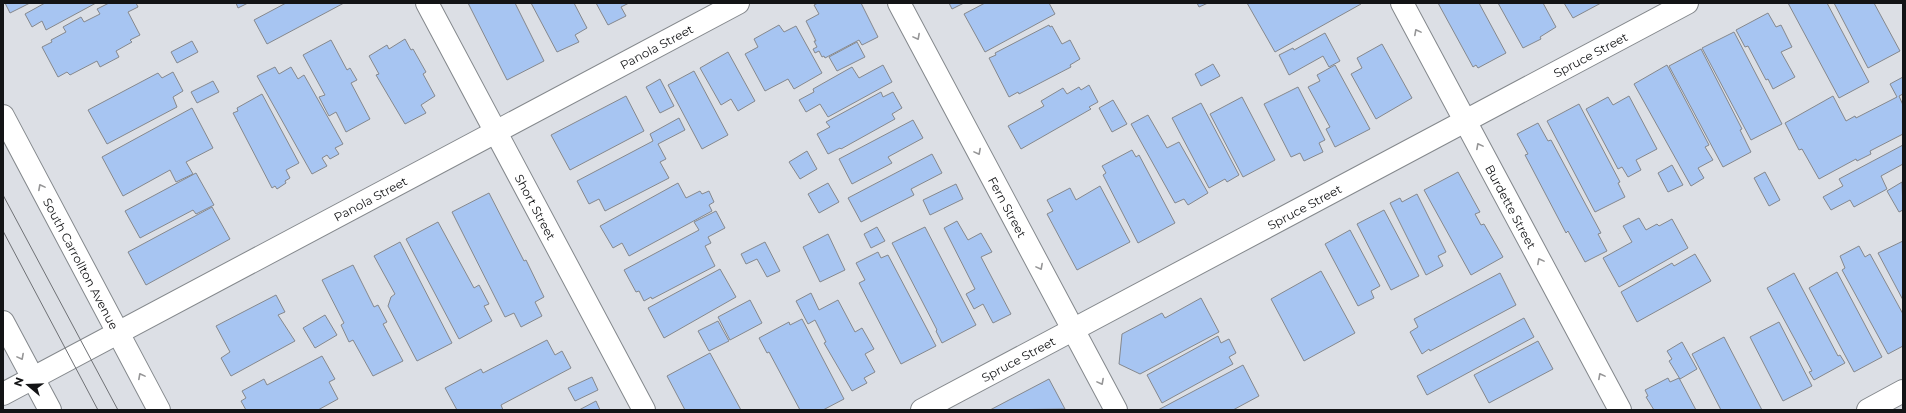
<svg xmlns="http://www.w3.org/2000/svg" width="1906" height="413" font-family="Montserrat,sans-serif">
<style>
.building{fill:#a7c5f2;stroke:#85888d}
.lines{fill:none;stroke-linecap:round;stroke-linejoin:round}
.street-casing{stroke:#84888c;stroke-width:24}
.secondary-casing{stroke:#84888c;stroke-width:24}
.street{stroke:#fff;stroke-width:22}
.secondary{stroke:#fff;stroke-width:22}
.tram{stroke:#6f7175;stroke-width:1}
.oneway{stroke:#959596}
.labels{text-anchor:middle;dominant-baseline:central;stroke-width:3;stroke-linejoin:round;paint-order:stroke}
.street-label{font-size:12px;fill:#131416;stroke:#fff}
</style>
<rect width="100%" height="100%" fill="#dcdfe5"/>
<!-- building -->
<path class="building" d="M5,3H30L10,13Z
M45,3H96L46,30L42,21L32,27L25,14Z
M109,3H136L138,7L128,12L140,35L130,40L132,42L116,51L119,57L100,67L97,61L70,75L67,72L58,77L42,47L52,42L51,40L66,32L63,27L81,17L84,22L100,14L97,9Z
M236,3H248L238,8Z
M286,3H344L267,44L254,20Z
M468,3H515L544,61L507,80Z
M531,3H574L587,28L575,35L579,42L557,52Z
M596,3H629L621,7L626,16L608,25Z
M818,3H861L878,37L862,45L859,40L825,58L824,56L822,57L819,51L815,53L813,49L817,47L814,41H816L806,21L819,14L814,5Z
M949,3H964L952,9Z
M985,3H1049L1055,14L985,52L964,14Z
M1197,3H1208L1199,7Z
M1247,3H1360L1361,4L1275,52Z
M1438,3H1479L1506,53L1478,68L1476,65L1473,67Z
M1498,3H1543L1556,27L1540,37L1541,39L1523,48Z
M1564,3H1601L1573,18Z
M1788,3H1827L1869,82L1839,98Z
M1834,3H1874L1900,51L1868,68Z
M1768,13L1776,27L1781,25L1792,47L1781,52L1795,77L1773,89L1768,79L1766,80L1748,46L1745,47L1736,30Z
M779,25L784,32L796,26L822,73L794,89L788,79L765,91L745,54L758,47L754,39Z
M1049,25L1050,27L1052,26L1062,44L1070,40L1080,59L1070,65L1071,67L1019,94L1018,92L1009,97L989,58L996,55L995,53Z
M1734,32L1782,124L1751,140L1702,48Z
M1325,33L1340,61L1329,67L1323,56L1289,75L1279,55L1293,48L1294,50Z
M405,39L411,50L413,49L426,72L423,74L435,96L421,105L426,113L405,124L376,75L379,74L369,56L387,45L389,49Z
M331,40L347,70L350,68L357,80L351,83L370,119L346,132L336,112L329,116L319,97L325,95L303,55Z
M192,41L198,52L177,63L171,52Z
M857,42L865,57L837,71L829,57Z
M1382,44L1412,98L1376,119L1351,74L1362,68L1357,58Z
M1701,49L1742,129L1740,130L1751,152L1723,167L1669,66Z
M728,52L755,101L738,111L731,99L721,105L700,68Z
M1213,64L1220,76L1201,86L1195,74Z
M883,65L892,82L828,117L820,104L806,112L799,100L814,92L813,89L852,67L859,78Z
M1335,65L1370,129L1335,147L1326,129L1330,127L1308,87L1320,81L1317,75Z
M1667,65L1709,145L1705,147L1713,160L1698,168L1704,178L1691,186L1634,84Z
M275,67L279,74L291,67L298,79L304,75L343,144L335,148L339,154L330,159L327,155L322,158L327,166L312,174L257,76Z
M694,71L728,135L702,149L668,85Z
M173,72L183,91L173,97L177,107L107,144L88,110L158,73L162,78Z
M1903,77V94L1899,96L1903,105V134L1870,151L1871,154L1857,161L1856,159L1819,179L1802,149L1799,150L1785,123L1833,96L1846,121L1855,116L1856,118L1897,97L1890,84Z
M660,79L674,106L660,113L646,87Z
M213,81L219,92L197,103L191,92Z
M1089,85L1098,102L1089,107L1091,109L1021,149L1008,126L1044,106L1041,101L1063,88L1067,94L1079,87L1081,90Z
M1298,87L1325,140L1319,143L1323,152L1304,161L1300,153L1291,157L1264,104Z
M881,92L883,97L893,92L902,108L892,114L895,119L841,149L840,148L828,154L817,134L830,127L826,122Z
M262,94L299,163L286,170L290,178L285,181L286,183L277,189L275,186L272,188L233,113L238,111L237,108Z
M626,96L644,131L570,170L551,135Z
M1629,96L1657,149L1636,160L1641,170L1628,177L1622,167L1618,169L1586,109L1608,97L1613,105Z
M1242,97L1275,160L1243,177L1210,114Z
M1113,100L1127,124L1112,132L1099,108Z
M1201,103L1239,175L1227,182L1225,179L1209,188L1172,118Z
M1579,104L1620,182L1618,183L1625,197L1595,212L1547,121Z
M192,108L213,148L186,162L193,174L176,182L170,170L123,196L102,157Z
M1148,115L1167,148L1179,142L1208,193L1188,205L1184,199L1175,203L1131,124Z
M679,118L685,130L658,144L666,159L660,162L669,178L605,211L599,199L589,204L577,181L653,141L650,134Z
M913,120L923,138L888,157L892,163L852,184L839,159Z
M1538,123L1548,141L1551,140L1601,233L1598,234L1607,251L1585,262L1568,231L1566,233L1525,155L1528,154L1517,134Z
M1903,145V164L1881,176L1887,189L1854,207L1850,200L1831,210L1823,197L1843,186L1839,179Z
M1132,150L1136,157L1139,155L1175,223L1138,243L1103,175L1106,173L1102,166Z
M807,151L817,169L800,179L789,162Z
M932,154L942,173L911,189L914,195L861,222L848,198Z
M1672,165L1683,185L1668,192L1658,173Z
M1458,172L1480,212L1475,214L1481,225L1484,224L1503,257L1471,275L1424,190Z
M1765,172L1780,200L1769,206L1754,178Z
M196,173L214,205L196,214L193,210L140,238L125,211Z
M1902,182L1903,210L1899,212L1887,191Z
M678,183L686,198L700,191L702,194L709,191L714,202L709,205L712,211L629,256L622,243L613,248L600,226Z
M828,183L839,202L819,213L808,194Z
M956,184L963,199L930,215L923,200Z
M1100,186L1130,242L1077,270L1047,214L1053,211L1047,200L1070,188L1076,200Z
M489,193L524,261L526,260L544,297L535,302L542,316L521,327L514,313L505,317L452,212Z
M1417,194L1446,252L1438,256L1443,266L1426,275L1390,203L1400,198L1402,202Z
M212,207L230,239L146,285L128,252Z
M1384,210L1419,276L1391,290L1357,224Z
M716,211L725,228L708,237L711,243L705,246L715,266L652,299L651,297L644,301L639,291L636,292L624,270L699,230L694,222Z
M1639,218L1646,230L1657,224L1659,226L1672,219L1688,248L1619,287L1603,258L1632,242L1623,226Z
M957,221L968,240L981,233L992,252L981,257L1011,314L993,323L983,304L974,309L966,294L975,289L944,228Z
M438,222L474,288L479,285L489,304L484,306L492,321L459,339L406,239Z
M877,227L885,241L871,248L864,234Z
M925,227L976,325L942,343L936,331L937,330L892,243Z
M1350,230L1380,286L1371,291L1374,298L1358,306L1325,244Z
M828,234L845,270L820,282L803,247Z
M1903,241V300L1878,253Z
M400,242L452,343L417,361L388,306L391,297L395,294L374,256Z
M765,242L780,271L767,277L757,259L746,264L741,254Z
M1859,246L1865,257L1870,254L1903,314V346L1888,354L1842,270L1845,268L1840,256Z
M878,252L881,258L888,255L936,346L901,364L859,283L865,280L856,263Z
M1695,254L1711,281L1637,322L1621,292L1672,263L1674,266Z
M353,265L374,307L378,305L387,322L383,324L403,361L373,376L353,340L349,342L341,325L344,323L322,280Z
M720,269L736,297L664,338L648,308Z
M1321,271L1355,333L1304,361L1271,299Z
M1837,272L1882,357L1854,372L1809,288Z
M1500,273L1516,305L1430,351L1429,349L1422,354L1410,332L1418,327L1414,319Z
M1794,273L1838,356L1840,355L1845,363L1814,380L1809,372L1812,371L1767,288Z
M811,293L819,310L838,300L855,332L862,328L874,349L865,354L875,372L864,378L867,383L852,391L824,343L826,342L815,320L808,324L796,301Z
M276,295L285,312L278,315L295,341L231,376L221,358L230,352L216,326Z
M1201,298L1219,332L1140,374L1119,364L1122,334L1162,313L1165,318Z
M750,300L762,323L730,340L718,317Z
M325,315L337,335L315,348L303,328Z
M1524,318L1534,337L1427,395L1417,376Z
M802,319L844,399L823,410H800L769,352L767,353L759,338L789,322L790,325Z
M718,321L729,341L709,351L698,331Z
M1779,322L1812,386L1783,401L1750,337Z
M1218,336L1221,343L1229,339L1236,353L1229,357L1233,364L1162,403L1147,375Z
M1724,337L1762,410H1721L1692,354Z
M547,340L555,355L562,351L571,368L501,405L503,410H457L445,388L481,369L483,373Z
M1538,341L1553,369L1489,403L1474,375Z
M1682,342L1697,369L1680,379L1669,361L1672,359L1667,351Z
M710,353L741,410H685L667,376Z
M322,356L335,379L329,382L338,399L318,410H246L241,401L246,398L242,391L264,379L267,385Z
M1243,365L1259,396L1233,410H1158Z
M592,377L598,390L575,401L568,388Z
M1668,378L1670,382L1679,378L1696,410H1654L1646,397L1648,396L1645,390Z
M1049,379L1065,409L990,410Z
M596,401L600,410H579Z"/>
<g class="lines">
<defs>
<g id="street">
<path id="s1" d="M427,3L644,410"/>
<path id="s2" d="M899,3L1116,410"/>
<path id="s3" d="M1402,3L1620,410"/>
<path id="s4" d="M3,394L738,3"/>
<path id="s5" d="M922,410L1687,3"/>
<path d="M1868,410L1903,391"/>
</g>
<g id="secondary">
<path id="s6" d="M3,116L159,410"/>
<path d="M3,322L50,410"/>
</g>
</defs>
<!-- street casing -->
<use href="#street" class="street-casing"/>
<!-- secondary casing -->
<use href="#secondary" class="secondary-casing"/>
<!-- street -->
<use href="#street" class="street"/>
<!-- secondary -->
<use href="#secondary" class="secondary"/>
<!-- tram -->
<path class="tram" d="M3,195L118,410
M3,231L98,410"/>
</g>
<!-- one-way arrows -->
<defs><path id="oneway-chevron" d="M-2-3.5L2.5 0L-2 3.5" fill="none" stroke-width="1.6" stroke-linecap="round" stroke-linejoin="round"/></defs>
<g class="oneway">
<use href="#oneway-chevron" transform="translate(1417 32) rotate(-118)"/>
<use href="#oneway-chevron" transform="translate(917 37) rotate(62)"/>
<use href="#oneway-chevron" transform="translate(1479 146) rotate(-118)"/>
<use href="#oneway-chevron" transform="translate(978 152) rotate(62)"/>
<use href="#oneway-chevron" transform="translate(41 187) rotate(-118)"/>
<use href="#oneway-chevron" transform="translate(1540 261) rotate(-118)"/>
<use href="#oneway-chevron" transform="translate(1040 267) rotate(62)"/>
<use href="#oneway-chevron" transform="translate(21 357) rotate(62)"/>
<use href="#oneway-chevron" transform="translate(141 376) rotate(-118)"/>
<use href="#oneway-chevron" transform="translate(1601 376) rotate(-118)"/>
<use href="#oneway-chevron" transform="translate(1101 382) rotate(62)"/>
</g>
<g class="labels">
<!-- street labels -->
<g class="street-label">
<text stroke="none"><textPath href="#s4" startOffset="740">Panola Street</textPath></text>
<text stroke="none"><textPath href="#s5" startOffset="757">Spruce Street</textPath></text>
<text stroke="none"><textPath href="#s4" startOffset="416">Panola Street</textPath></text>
<text stroke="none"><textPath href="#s2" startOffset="231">Fern Street</textPath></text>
<text stroke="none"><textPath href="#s3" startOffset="231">Burdette Street</textPath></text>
<text stroke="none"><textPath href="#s1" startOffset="231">Short Street</textPath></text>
<text stroke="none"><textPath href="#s5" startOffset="433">Spruce Street</textPath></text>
<text stroke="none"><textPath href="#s6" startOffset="167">South Carrollton Avenue</textPath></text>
<text stroke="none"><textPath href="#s5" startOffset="109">Spruce Street</textPath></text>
</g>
</g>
<!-- border -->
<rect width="1906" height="413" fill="none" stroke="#131416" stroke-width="8"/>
<!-- north arrow -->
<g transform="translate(28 385) rotate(289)" stroke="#ffffff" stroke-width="3" paint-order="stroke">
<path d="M0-3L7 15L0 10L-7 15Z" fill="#131416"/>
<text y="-6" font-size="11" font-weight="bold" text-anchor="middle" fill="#131416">N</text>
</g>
</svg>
